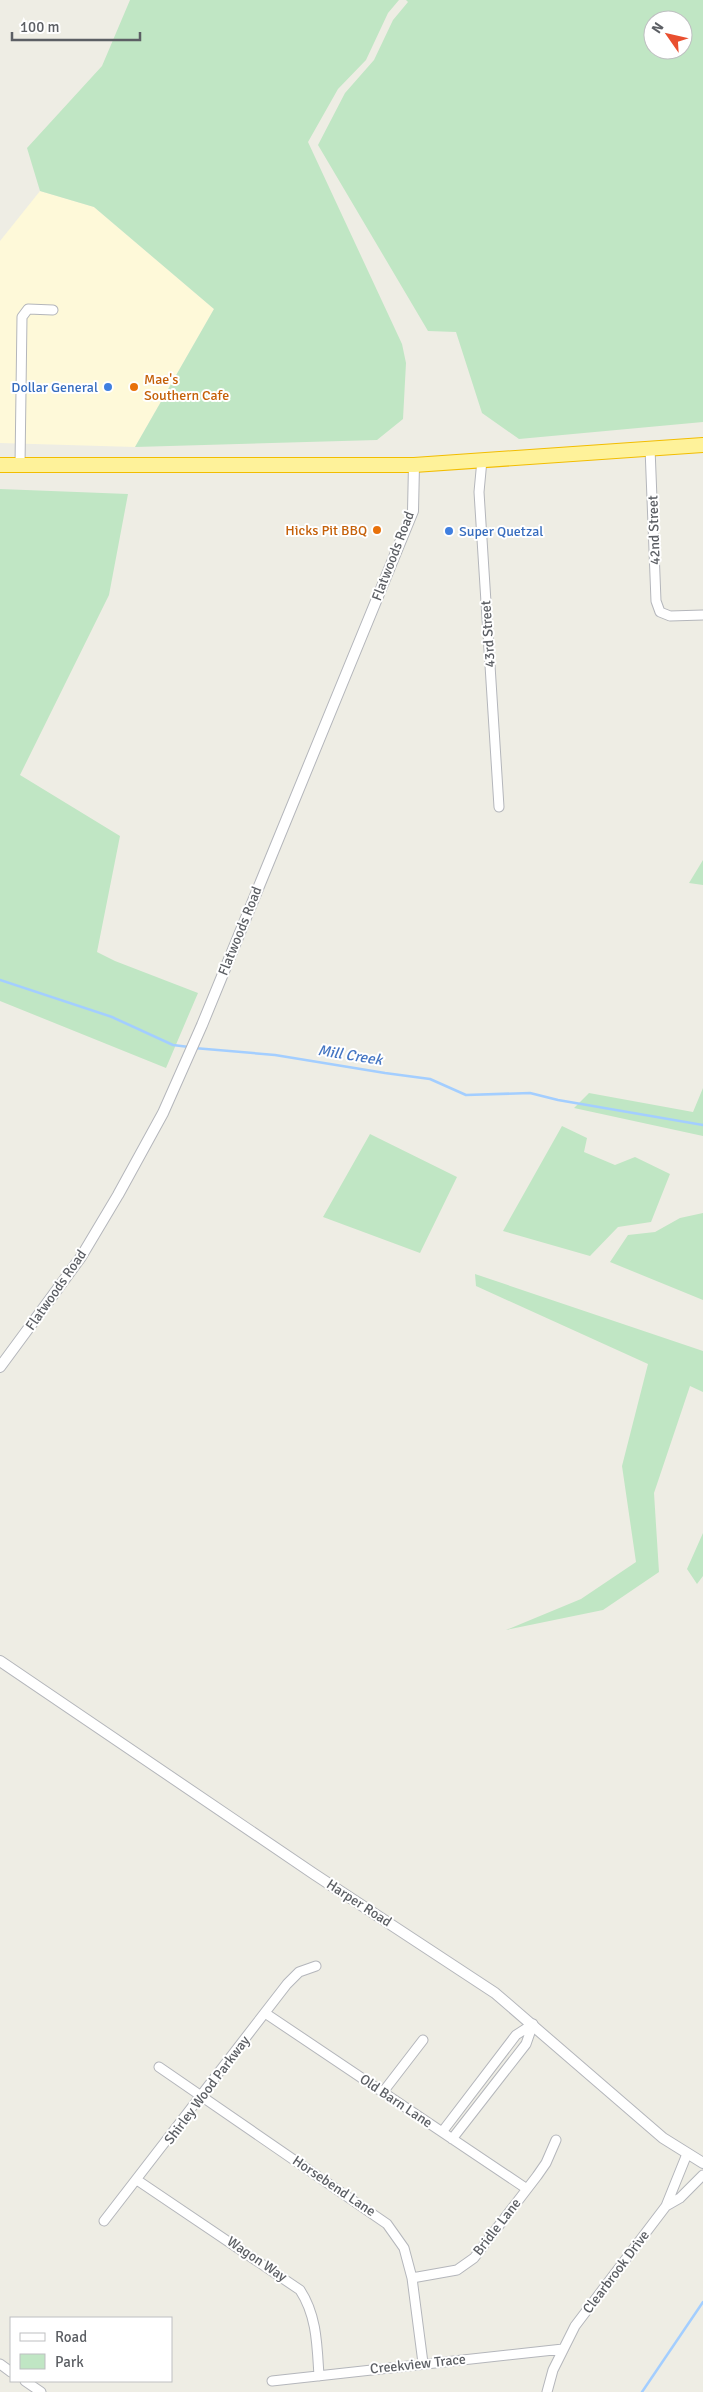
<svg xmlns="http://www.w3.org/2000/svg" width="703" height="2392" font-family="Signika,sans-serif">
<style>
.commercial{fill:#fef9d9}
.green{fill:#c0e6c4;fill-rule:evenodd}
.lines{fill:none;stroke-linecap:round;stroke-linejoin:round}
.stream{stroke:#a3ceff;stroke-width:2.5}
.minor-casing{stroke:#b4b6bb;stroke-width:11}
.tertiary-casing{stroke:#b4b6bb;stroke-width:12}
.trunk-casing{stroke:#f2bd00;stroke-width:16}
.minor{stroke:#fff;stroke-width:9}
.tertiary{stroke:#fff;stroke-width:10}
.trunk{stroke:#fef29a;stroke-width:14}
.shop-dot{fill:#3f7fe0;stroke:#fff;stroke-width:2}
.food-dot{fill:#e8710a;stroke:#fff;stroke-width:2}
.labels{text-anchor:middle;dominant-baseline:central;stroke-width:4;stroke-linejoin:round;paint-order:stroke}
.food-label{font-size:14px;fill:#c56008;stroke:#fff;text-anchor:start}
.shop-label{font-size:14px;fill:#366cbe;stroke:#fff;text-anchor:end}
.street-label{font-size:14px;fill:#5c5f64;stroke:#fff}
.water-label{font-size:15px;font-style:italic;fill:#4576c3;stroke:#fff}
</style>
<rect width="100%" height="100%" fill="#eeede4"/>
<!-- commercial -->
<path class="commercial" d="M40,191L94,207L214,309L135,447L0,443V241Z"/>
<!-- green -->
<path class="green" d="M130,0H399L388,13L366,60L338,89L308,142L402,344L406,363L403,419L377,440L135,447L214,309L94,207L40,191L27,148L102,66Z
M406,0H703V422L519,439L482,413L456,332L428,331L318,145L345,93L374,60L393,20L408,2ZM653,20H683V50H653Z
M0,489L128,494L109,595L20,775L120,836L97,952L115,961L198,993L166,1068L0,1001Z
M703,860V885L689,883Z
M703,1088V1136L574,1108L589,1093L693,1112Z
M562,1126L587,1138L584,1152L615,1165L635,1157L670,1174L651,1222L618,1227L590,1256L503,1231Z
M370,1134L457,1177L420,1253L323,1217Z
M703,1213V1300L610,1262L628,1235L655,1232L680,1218Z
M475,1274L703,1351V1392L690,1386L654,1493L659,1572L603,1610L506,1630L581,1599L636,1562L622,1466L648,1364L476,1286Z
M703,1533V1576L697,1584L687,1569Z"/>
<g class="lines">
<!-- stream -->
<path class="stream" d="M0,980L112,1017L173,1045L189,1047
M194,1048L275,1055L385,1073L430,1079L466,1095L530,1093L558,1100L703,1125
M642,2392L703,2302"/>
<defs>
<path id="minor" d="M650,448L656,601L660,612L670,616L703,615
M482,460L479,492L499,807
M20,465L22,317L28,309L53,310
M265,2013L527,2189
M159,2067L387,2224L404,2248L412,2278L423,2363
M383,2092L423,2040
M442,2132L516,2035L533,2024L526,2044L452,2139
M137,2180L300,2290C317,2316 317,2345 319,2376
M666,2206L680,2198L703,2175
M104,2221L287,1984L299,1972L316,1966
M412,2278L457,2270L474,2258L537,2176L546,2163L556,2140
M0,2364L11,2372
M25,2381L41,2392
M272,2381L563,2349
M547,2392L553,2370L575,2326L666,2206L687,2154"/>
<path id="tertiary" d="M0,1367L81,1257L118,1195L163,1113L202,1025L413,511L414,465
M0,1661L314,1874L495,1993L663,2138L703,2163"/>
<path id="trunk" d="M0,465H414L703,445"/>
</defs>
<!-- minor casing -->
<use href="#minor" class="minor-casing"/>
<!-- tertiary casing -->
<use href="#tertiary" class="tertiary-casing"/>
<!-- trunk casing -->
<use href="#trunk" class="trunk-casing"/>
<!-- minor -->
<use href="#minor" class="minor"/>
<!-- tertiary -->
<use href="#tertiary" class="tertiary"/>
<!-- trunk -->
<use href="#trunk" class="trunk"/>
</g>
<!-- markers -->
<g class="shop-dot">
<circle cx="108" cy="387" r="5"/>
<circle cx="449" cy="531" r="5"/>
</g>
<g class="food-dot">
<circle cx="134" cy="387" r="5"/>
<circle cx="377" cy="530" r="5"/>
</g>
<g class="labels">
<!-- food labels -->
<g class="food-label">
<text x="144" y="379">Mae's<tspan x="144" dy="16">Southern Cafe</tspan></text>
<text x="367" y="530" text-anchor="end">Hicks Pit BBQ</text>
</g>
<!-- shop labels -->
<g class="shop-label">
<text x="98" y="387">Dollar General</text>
<text x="459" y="531" text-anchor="start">Super Quetzal</text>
</g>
<!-- street labels -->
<g class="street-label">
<text transform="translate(654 530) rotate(-92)">42nd Street</text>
<text transform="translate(393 556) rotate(-69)">Flatwoods Road</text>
<text transform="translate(488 634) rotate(-94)">43rd Street</text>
<text transform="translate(240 931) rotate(-68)">Flatwoods Road</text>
<text transform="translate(56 1290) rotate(-55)">Flatwoods Road</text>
<text transform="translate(359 1903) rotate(33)">Harper Road</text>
<text transform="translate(207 2090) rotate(-53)">Shirley Wood Parkway</text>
<text transform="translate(396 2101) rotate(34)">Old Barn Lane</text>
<text transform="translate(334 2186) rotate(34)">Horsebend Lane</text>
<text transform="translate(497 2227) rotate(-52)">Bridle Lane</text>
<text transform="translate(257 2259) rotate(34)">Wagon Way</text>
<text transform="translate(616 2272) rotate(-53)">Clearbrook Drive</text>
<text transform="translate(418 2364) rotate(-6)">Creekview Trace</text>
</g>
<!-- water labels -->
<g class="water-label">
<text transform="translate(350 1055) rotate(9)">Mill Creek</text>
</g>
</g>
<!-- legend -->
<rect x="10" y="2317" width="162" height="65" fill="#ffffff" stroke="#bebfc1"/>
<rect x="20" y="2333" width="25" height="8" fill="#ffffff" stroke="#bebfc1"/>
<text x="55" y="2342" font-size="15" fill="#5c5f64">Road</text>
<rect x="20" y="2354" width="25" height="15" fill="#c0e6c4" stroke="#bebfc1"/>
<text x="55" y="2367" font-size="15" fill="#5c5f64">Park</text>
<!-- north arrow -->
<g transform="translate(668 35) rotate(304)"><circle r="24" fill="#ffffff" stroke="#bebfc1"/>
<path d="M0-4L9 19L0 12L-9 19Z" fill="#e94f2f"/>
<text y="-8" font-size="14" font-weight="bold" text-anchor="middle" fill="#5c5f64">N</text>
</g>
<!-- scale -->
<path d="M12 32v8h128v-8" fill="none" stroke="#5c5f64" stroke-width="2.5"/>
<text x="20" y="32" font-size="15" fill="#5c5f64" stroke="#ffffff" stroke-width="4" paint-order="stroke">100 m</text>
</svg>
